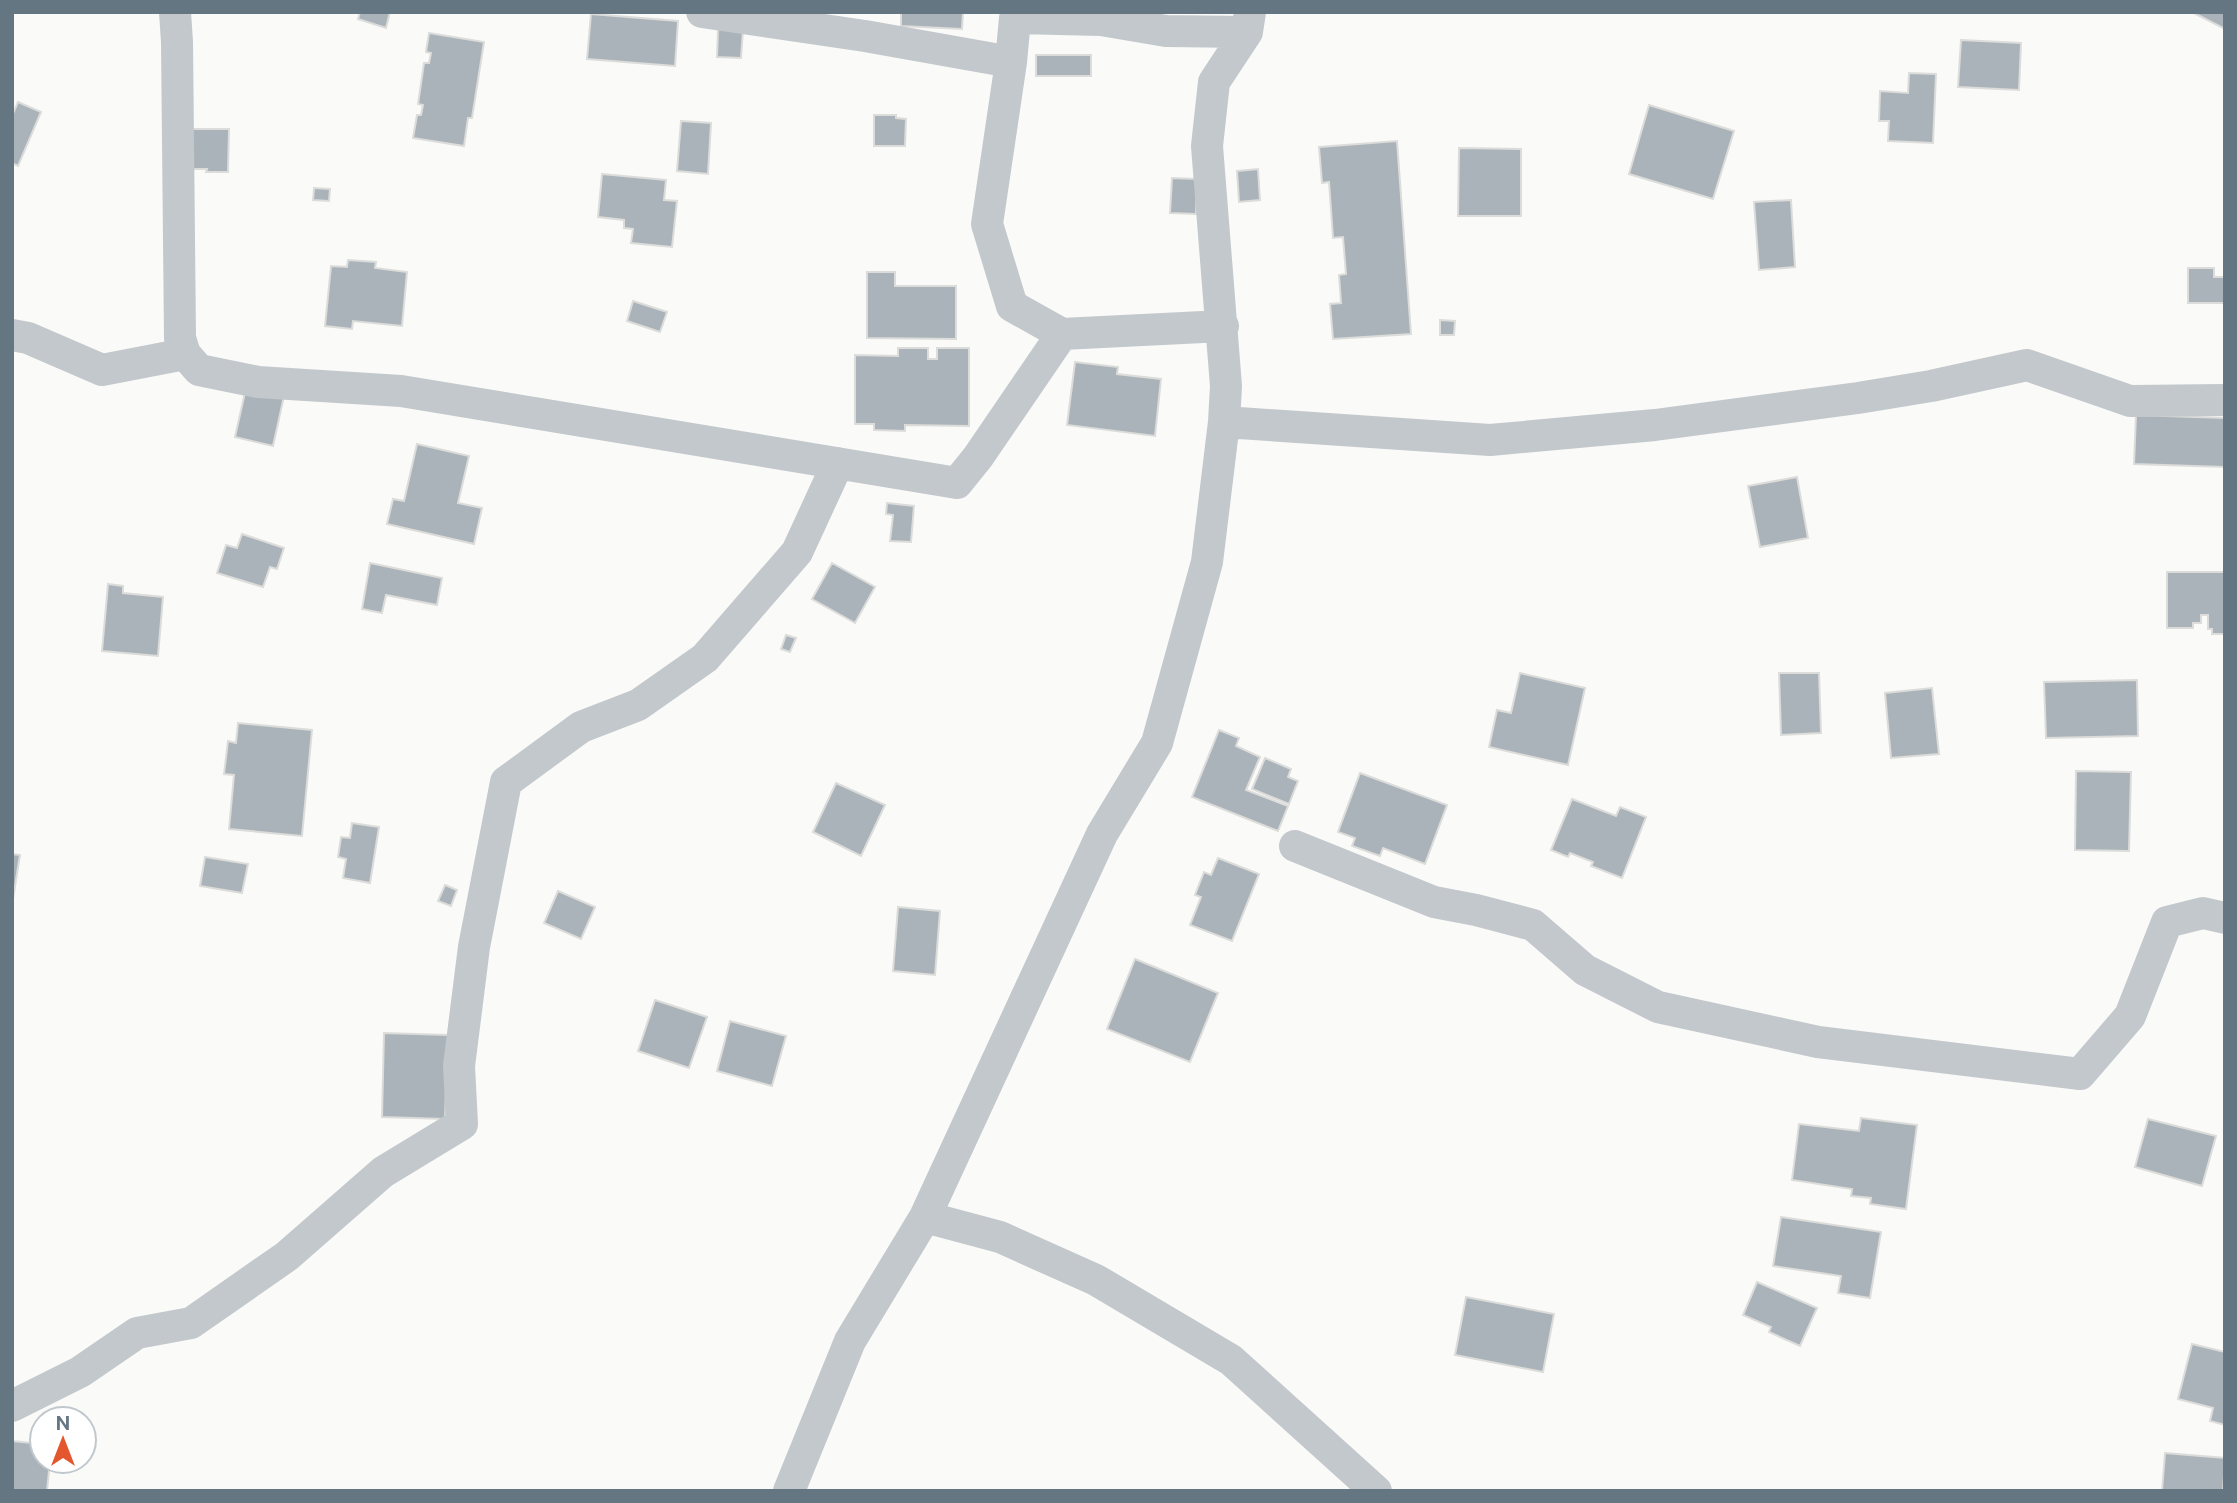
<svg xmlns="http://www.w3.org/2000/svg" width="2237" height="1503" font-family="'Public Sans',sans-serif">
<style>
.building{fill:#aab3b9;stroke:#dcdcda;stroke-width:2}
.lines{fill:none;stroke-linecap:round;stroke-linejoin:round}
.minor{stroke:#c3c8cc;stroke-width:32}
</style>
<rect width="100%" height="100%" fill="#fafaf8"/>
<!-- building -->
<path class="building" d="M360,12H390L386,28L358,19Z
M901,12H963L962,29L901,26Z
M2192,12H2225V25L2223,28Z
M591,14L678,21L675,66L587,59Z
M718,29L743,30L741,58L717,57Z
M429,33L484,42L472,118H468L464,146L413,138L417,115H421L423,105L418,104L424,63H429L431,53L426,52Z
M1961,40L2021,43L2019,90L1958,87Z
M1036,55H1091V76H1036Z
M1909,73L1936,74L1933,143L1888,141L1889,121H1879L1880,91L1908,93Z
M18,102L41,112L18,166L12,163V116Z
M1649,105L1734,131L1713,199L1629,174Z
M874,115H896V118L906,119L905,146H874Z
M681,121L711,123L708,174L677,171Z
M188,129H229L228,172H206L207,169H188Z
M1397,141L1411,334L1333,339L1330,304L1341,303L1339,275L1346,274L1343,237L1333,238L1329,182L1322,183L1319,147Z
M1459,148L1521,149V216H1458Z
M1258,169L1260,200L1239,202L1237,171Z
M602,174L666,180L664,200L677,201L672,247L631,243L633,229L624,228V220L598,217Z
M1172,178L1197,179L1196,214L1170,213Z
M314,188L330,189L329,201L313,200Z
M1791,200L1795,267L1759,270L1754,202Z
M348,260L376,262L375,268L407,272L402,326L353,321L352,329L325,326L331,266L347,267Z
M2188,268H2214V277H2225V303H2188Z
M867,272H895V286H956V339L867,338Z
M633,301L667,312L660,332L627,321Z
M1440,320L1455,321L1454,335H1440Z
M898,348H928V359H937V348H969V426L905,425V431L874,430V424H855V355L898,356Z
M1075,362L1118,367L1117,374L1161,379L1155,436L1067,425Z
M246,388L284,396L273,446L235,437Z
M2136,415L2225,418V467L2134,464Z
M417,444L469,456L458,503L482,508L474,544L387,524L393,499L404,501Z
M1797,477L1808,538L1760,547L1748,486Z
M887,503L914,506L911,542L890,541L893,515L886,514Z
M242,534L284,548L277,569L270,567L263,587L217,573L226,545L237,548Z
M370,563L442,578L437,605L386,595L382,613L362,609Z
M832,563L875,587L855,623L812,599Z
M2167,572H2225V634H2212V629H2208V615H2201V623H2193V628H2167Z
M108,584L123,586V593L163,597L158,656L102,651Z
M786,635L796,638L790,652L781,649Z
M1520,673L1585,688L1568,765L1489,747L1497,710L1511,713Z
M1779,673H1819L1821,733L1781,735Z
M2137,680L2138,736L2046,738L2044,682Z
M1932,688L1939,754L1891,758L1885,693Z
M238,723L312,730L302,836L229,829L234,775L224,774L228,741L236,743Z
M1219,730L1239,738L1236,746L1260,757L1246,790L1288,806L1278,831L1192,797Z
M1265,758L1291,769L1288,777L1298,781L1289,804L1252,789Z
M2076,771L2131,772L2129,851L2075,850Z
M1360,773L1447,805L1425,864L1383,848L1380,856L1352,846L1355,838L1338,832Z
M836,783L885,805L861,856L813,832Z
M1572,799L1616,816L1620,807L1646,817L1622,878L1591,866L1593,862L1570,853L1568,857L1551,850Z
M352,823L379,827L370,883L343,878L346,859L338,857L341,837L350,838Z
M12,854L20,855L12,905Z
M205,857L248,864L242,893L200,886Z
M1218,858L1259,874L1232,941L1190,925L1201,897L1195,895L1204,872L1211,875Z
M445,885L457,890L451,906L438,901Z
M558,891L595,907L581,939L544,923Z
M898,907L940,911L935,975L893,971Z
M1135,959L1218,993L1190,1062L1107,1029Z
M655,1000L707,1017L689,1068L638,1051Z
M730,1021L786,1036L772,1086L717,1071Z
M384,1033L448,1035L445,1119L382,1117Z
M1861,1118L1917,1125L1906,1209L1870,1204L1871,1198L1851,1196L1852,1189L1792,1180L1799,1124L1859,1131Z
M2148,1119L2216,1136L2202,1186L2135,1167Z
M1781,1217L1881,1232L1870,1298L1838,1293L1841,1276L1773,1266Z
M1757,1282L1817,1308L1800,1346L1769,1332L1771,1327L1743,1315Z
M1466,1297L1554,1314L1543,1372L1455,1355Z
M2192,1344L2225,1352V1425L2210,1421L2213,1408L2178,1399Z
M12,1441L42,1444V1461H50L47,1491H12Z
M2165,1453L2225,1458L2223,1491H2162Z"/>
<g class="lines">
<!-- minor -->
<path class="minor" d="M175,12L177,42L180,338L185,354L199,370L258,382L401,391L957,483L978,457L1062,334
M702,12L865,36L1011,62L1015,18L1101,20L1166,31L1247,32
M1011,62L987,224L1012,306L1062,334L1223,326
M12,335L28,338L102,370L185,354
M1224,422L1490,440L1655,425L1858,398L1931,386L2027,365L2130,401L2225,400
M1295,846L1434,902L1476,910L1533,925L1585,970L1658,1007L1818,1042L2080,1074L2130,1016L2167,922L2203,913L2225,918
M925,1217L1000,1237L1096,1280L1231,1360L1376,1491
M12,1406L80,1372L137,1333L191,1323L287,1256L383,1172L462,1124L459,1066L474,947L506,782L581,727L638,705L705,658L797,552L838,463
M789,1491L850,1341L925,1217L1102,834L1157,743L1207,562L1224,422L1226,386L1207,146L1214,82L1247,32L1250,12"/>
</g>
<!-- border -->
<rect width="2237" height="1503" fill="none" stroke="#657683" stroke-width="28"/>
<!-- north arrow -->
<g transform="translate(63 1440)"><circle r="33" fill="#ffffff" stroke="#c1c8cd" stroke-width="2"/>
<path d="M0-5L12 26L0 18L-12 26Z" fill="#e4572e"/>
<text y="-10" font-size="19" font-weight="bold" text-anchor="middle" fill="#657683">N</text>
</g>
</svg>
